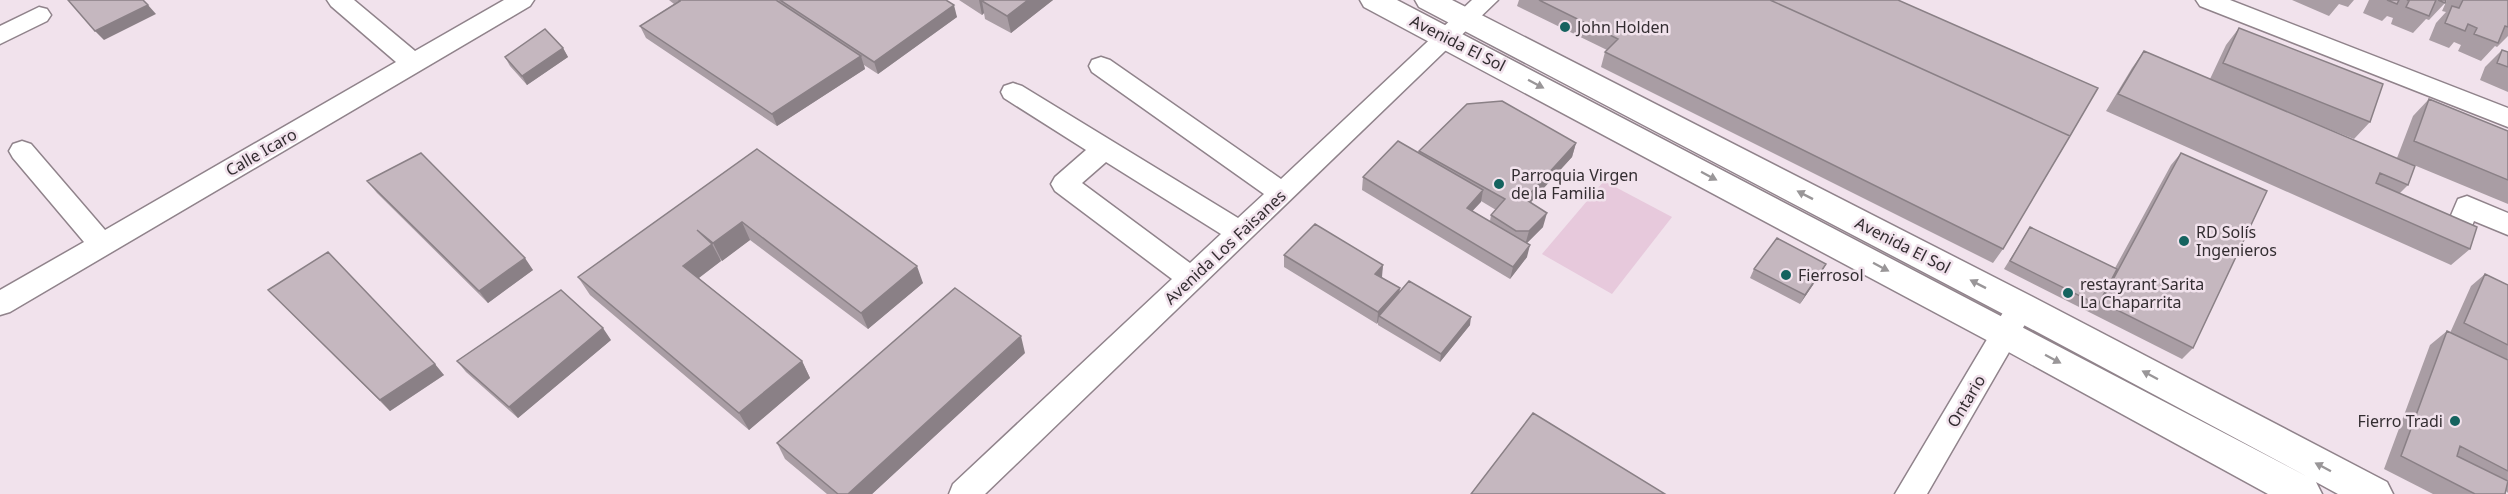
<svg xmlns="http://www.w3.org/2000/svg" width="2508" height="494" font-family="'Noto Sans',sans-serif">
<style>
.green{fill:#e7c9dc}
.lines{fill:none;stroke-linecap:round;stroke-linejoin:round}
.minor-casing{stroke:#90838b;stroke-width:3}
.major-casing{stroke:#90838b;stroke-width:3}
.minor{fill:#fff;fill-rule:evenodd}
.major{fill:#fff;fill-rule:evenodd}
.wall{fill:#a99da4;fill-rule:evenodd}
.shaded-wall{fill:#8a8086}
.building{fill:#c5b7bf;stroke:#8a8086;stroke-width:1.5}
.oneway{fill:#999698}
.poi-dot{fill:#15635f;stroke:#f1e2ec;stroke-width:2}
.labels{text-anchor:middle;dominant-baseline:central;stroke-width:5;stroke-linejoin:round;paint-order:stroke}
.poi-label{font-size:16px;fill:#332d31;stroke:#f1e2ec;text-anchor:start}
.street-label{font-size:16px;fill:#332d31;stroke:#f1e2ec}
</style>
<rect width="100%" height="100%" fill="#f1e2ec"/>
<!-- green -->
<path class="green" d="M1604,181L1672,217L1612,294L1542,254Z"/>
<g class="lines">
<defs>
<path id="minor" d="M327,0H354L415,51L504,0H534L530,6L10,312L0,315V290L84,242L13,158L9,151L13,144L22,141L31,144L105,230L396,62L331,6Z
M1472,0H1498L985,494H949L953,484L1172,279L1055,191L1051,184L1055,177L1086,150L1004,98L1001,92L1004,86L1013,83L1022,86L1238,218L1264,194L1092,72L1089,66L1092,60L1101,57L1110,60L1281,179ZM1106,162L1221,234L1190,263L1082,183Z
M2196,0H2230L2508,108V127L2200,6Z
M39,7L47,9L51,15L47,21L0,44V26Z
M2467,196L2508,213V235L2474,221L2463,248L2453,252L2443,248L2440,241L2458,199Z
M2021,296L2031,299L2035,307L1927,494H1895L2011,299Z"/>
<path id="major" d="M1360,0H1397L2308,477L2009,317L1419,7L1415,0H1452L2033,297L2387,482L2393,494H2338L2316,482L2322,494H2268L1994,344L1364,7Z"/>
</defs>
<!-- minor casing -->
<use href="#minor" class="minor-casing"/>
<!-- major casing -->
<use href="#major" class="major-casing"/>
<!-- minor -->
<use href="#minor" class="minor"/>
<!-- major -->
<use href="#major" class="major"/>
</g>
<!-- wall -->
<path class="wall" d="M669,0H946L957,17L878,74L864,65L865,69L777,126L646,38L640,26L674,4Z
M959,0H1053L1011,33L985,19L984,13L982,15Z
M1519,0H1898L2003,249L1993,263L1601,67L1605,52L1607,50L1517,6Z
M2292,0H2354L2348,7L2339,4L2329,16Z
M2369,0H2446L2445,3L2429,20L2426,19L2413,33L2391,24L2393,18L2387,16L2382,21L2363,13Z
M2447,0H2508V36L2497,47L2495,46L2481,61L2458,51L2461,45L2454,42L2449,48L2429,40L2436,23L2446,12L2442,11Z
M2239,28L2370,122L2354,139L2286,112L2408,185L2400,193L2470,249L2451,265L2106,111L2132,68L2144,51L2210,79L2226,45Z
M563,48L568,57L527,85L510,66L505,57Z
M2502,50L2508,52V92L2480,80L2485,67Z
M2429,99L2508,131V204L2397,158L2413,116Z
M1576,143L1572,157L1531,202L1543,227L1527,243V257L1510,279L1362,190L1363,177L1419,154V151ZM1481,201L1496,210L1491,215L1490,221L1472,211Z
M757,149L923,283L868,329L750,240L722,261L720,259L721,261L699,278L802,361L810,378L749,430L590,295L578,277Z
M2181,153L2193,348L2182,359L2004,269L2030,227L2115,268L2171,165Z
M367,181L533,270L488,303L377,193Z
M1284,255L1383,265L1381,277L1400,288L1399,293L1470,325L1440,362L1378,325V322L1377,324L1284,267Z
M1826,264L1821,273L1800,304L1750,278L1754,269Z
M2485,274L2508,285V493L2506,491L2505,494H2433L2384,469L2430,345L2447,331L2450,333L2471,286Z
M268,290L444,375L390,411Z
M611,340L518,418L466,372L457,361Z
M1025,353L872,494H827L785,459L777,443Z"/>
<!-- shaded-wall -->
<path class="shaded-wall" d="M979,0H1003L982,1L984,13L982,15Z
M1028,0H1053L1011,33L1007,16Z
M148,5L156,14L104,40L95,31Z
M954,5L957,17L878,74L874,62Z
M563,48L568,57L527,85L522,76Z
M861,56L865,69L777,126L772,114Z
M1576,143L1572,157L1521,213L1525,199Z
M1483,190L1481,202L1464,220L1467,208Z
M1547,213L1543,227L1525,245L1529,231Z
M742,222L750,240L722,261L713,243Z
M712,244L721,261L692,283L683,266Z
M1530,245L1527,257L1510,279L1513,267Z
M525,258L533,270L488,303L479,291Z
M1826,264L1821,273L1800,304L1805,295Z
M1383,265L1382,277L1374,286L1375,274Z
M917,266L923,283L868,329L861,313Z
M1400,288L1398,300L1379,316L1378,322L1377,324L1378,312Z
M1471,317L1470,325L1440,362L1441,354Z
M603,328L611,340L518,418L509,407Z
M1021,336L1025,353L872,494H848Z
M802,361L810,378L749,430L739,413Z
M435,364L444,375L390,411L380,400Z"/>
<!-- building -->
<path class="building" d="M68,0H143L148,5L95,31Z
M679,0H776L861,56L772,114L640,26L680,1Z
M780,0H946L954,5L874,62Z
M984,0H1028L1007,16L982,1Z
M1539,0H1770L2070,136L2003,249L1605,52L1618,39Z
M1770,0H1898L2098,88L2070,136Z
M2387,0H2399L2397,4Z
M2407,0H2436L2429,16L2406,7L2409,1Z
M2438,0H2446L2445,3Z
M2463,0H2508V27L2505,26L2498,43L2474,34L2477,28L2468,24L2465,31L2445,23L2452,6L2459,8Z
M2239,28L2383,84L2370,122L2223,63Z
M545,29L563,48L522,76L505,57Z
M2502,50L2508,52V67L2497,63Z
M2144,51L2415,166L2408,185L2380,173L2376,183L2477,227L2470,249L2118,94Z
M2429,99L2508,131V180L2414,141Z
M1502,101L1576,143L1525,199L1547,213L1529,231H1516L1491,215L1505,199L1419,151L1467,104Z
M1398,141L1483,190L1467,208L1530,245L1513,267L1363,177Z
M757,149L917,266L861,313L742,222L713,243L697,230L712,244L683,266L802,361L739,413L578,277Z
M421,153L525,258L479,291L367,181Z
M2181,153L2267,191L2193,348L2101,302Z
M1315,224L1383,265L1375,274L1400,288L1378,312L1284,255Z
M2030,227L2117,269L2098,305L2010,261Z
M1777,238L1826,264L1805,295L1754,269Z
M328,252L435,364L380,400L268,290Z
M2485,274L2508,285V345L2464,323Z
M1409,281L1471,317L1441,354L1379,316Z
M955,288L1021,336L848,494H838L777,443Z
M561,290L603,328L509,407L457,361Z
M2447,331L2508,360V471L2460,446L2457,456L2508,481L2505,494H2475L2401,456Z
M1533,413L1665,494H1471Z"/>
<!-- one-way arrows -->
<defs><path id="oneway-solid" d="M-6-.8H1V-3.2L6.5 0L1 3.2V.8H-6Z" transform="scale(1.5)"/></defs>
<g class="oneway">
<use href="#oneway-solid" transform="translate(1536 84) rotate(28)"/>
<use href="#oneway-solid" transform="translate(1709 176) rotate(28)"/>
<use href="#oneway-solid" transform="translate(1805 195) rotate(-153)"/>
<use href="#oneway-solid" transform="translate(1881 267) rotate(28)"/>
<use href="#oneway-solid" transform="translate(1978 284) rotate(-153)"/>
<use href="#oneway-solid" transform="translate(2053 359) rotate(28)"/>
<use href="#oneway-solid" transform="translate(2150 375) rotate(-152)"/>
<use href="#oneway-solid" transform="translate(2323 467) rotate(-152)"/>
</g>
<!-- markers -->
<g class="poi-dot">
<circle cx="1565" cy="27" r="6"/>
<circle cx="1499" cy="184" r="6"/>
<circle cx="2184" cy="241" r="6"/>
<circle cx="1786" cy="275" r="6"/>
<circle cx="2068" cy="293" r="6"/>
<circle cx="2455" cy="421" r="6"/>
</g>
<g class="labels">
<!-- poi labels -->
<g class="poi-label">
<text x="1577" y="27">John Holden</text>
<text x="1511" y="175">Parroquia Virgen<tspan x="1511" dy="18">de la Familia</tspan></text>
<text x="2196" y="232">RD Solís<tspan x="2196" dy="18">Ingenieros</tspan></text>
<text x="1798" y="275">Fierrosol</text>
<text x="2080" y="284">restayrant Sarita<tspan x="2080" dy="18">La Chaparrita</tspan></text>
<text x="2443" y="421" text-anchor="end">Fierro Tradi</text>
</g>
<!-- street labels -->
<g class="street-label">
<text transform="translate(1458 43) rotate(27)">Avenida El Sol</text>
<text transform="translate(261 152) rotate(-30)">Calle Icaro</text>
<text transform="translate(1903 245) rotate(27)">Avenida El Sol</text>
<text transform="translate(1225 247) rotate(-43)">Avenida Los Faisanes</text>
<text transform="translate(1966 401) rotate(-59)">Ontario</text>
</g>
</g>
</svg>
